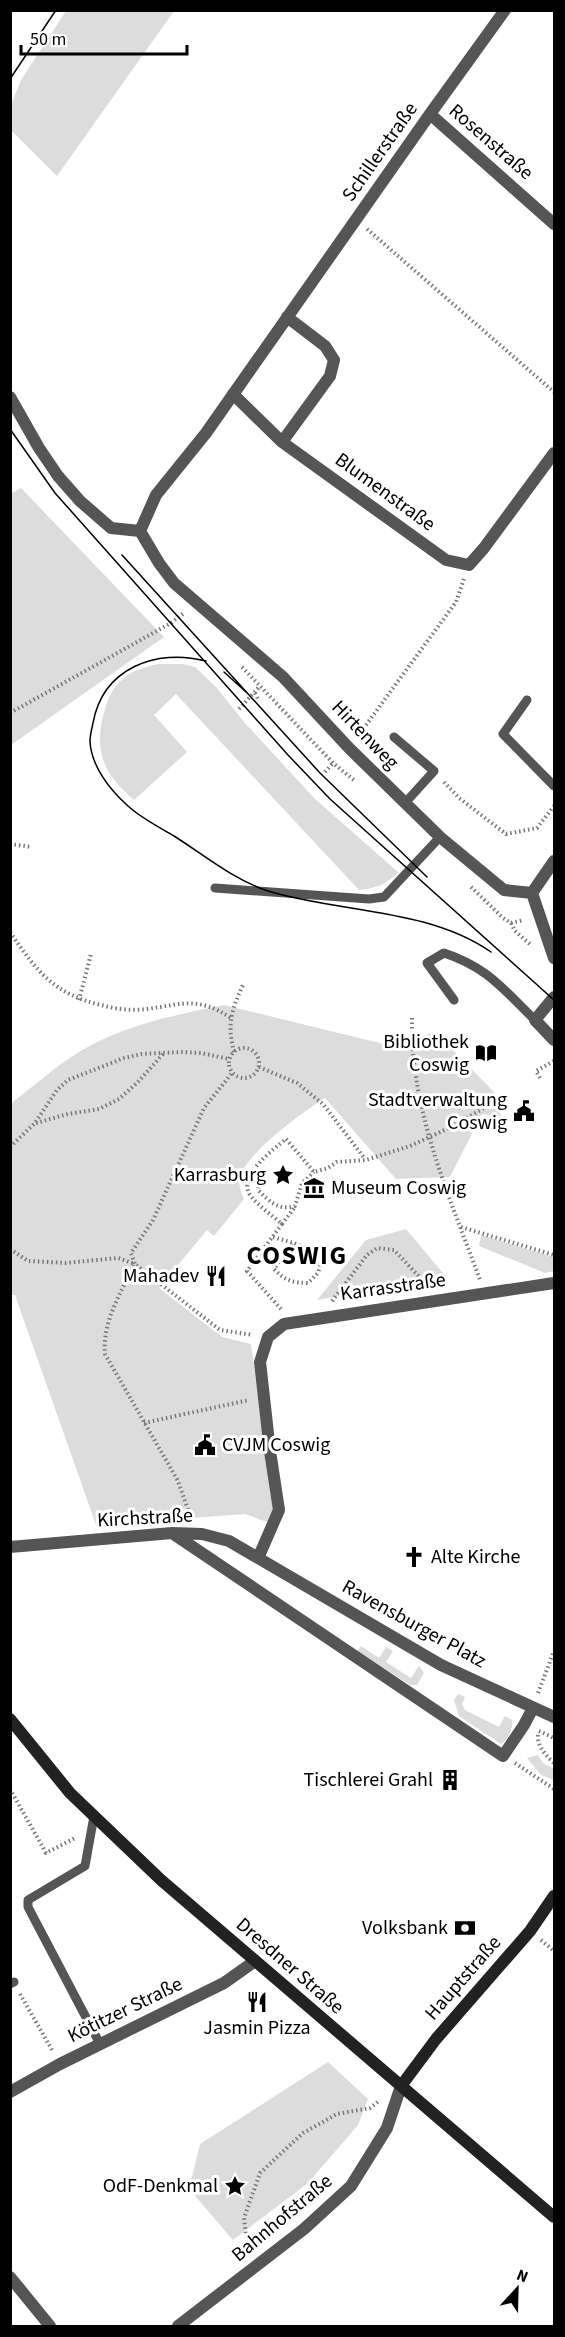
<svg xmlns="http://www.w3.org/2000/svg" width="565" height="2337" font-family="'Source Sans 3',sans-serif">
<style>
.green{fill:#dcdcdc}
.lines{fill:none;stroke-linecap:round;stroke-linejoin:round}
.path{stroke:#777;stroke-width:4;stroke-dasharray:1.5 3;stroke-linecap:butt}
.lane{stroke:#555;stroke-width:9}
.street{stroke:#555;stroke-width:12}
.secondary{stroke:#222;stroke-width:12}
.tram{stroke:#000;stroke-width:1.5}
.labels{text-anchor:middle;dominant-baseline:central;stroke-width:6;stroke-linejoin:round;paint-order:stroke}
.street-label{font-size:20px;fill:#000;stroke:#fff}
.poi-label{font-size:20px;fill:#000;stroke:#fff;text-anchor:end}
.district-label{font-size:26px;font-weight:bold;letter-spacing:1.5px;fill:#000;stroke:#fff}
</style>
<rect width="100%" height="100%" fill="#fff"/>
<!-- green -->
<path class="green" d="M66,11H174L57,176L11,130V105L21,80Z
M21,488L164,637L11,745L10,494Z
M158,664H183L195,667L216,687L244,722L315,799L398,872C386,885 376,888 359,890L176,694L154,715L187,752L134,800C102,773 93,749 105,709C108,698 114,685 124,678C133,670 146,667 158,664Z
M224,1005L392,1046L435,1032L493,1091L498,1100L501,1117L482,1114L450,1177L396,1179L325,1098C303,1112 247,1152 240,1177C238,1184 241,1193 244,1199L214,1236L207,1230L159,1288L222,1337L251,1344L274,1508L267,1522L245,1514L96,1525L15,1295H11V1106L13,1102C35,1085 56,1066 79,1052C123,1025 175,1015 224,1005Z
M406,1229L446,1277L317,1300L366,1240Z
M481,1235L554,1257V1271L545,1273L479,1246Z
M361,1646L379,1658L386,1647L393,1651L386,1662L411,1678L419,1666L424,1673L417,1685H410L357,1651Z
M458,1694L465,1697L462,1704L465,1710L499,1727L505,1716L512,1720C513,1728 509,1740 501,1744L459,1716L454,1700Z
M538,1755L543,1763L554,1769V1780L541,1775L527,1758Z
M328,2062L368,2099L358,2125L308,2183L233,2240L189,2189L200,2144Z"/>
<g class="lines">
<!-- path -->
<path class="path" d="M367,229L554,392
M242,667L333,763L355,781
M255,693L258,699
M239,709L260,686
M10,713L171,623L184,613
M358,736L456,602L464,579
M325,772L334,762
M444,782L459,798L506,834L537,828L554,806
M10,844L32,847
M471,887L503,918L511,923L524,920
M511,923L515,931L532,946
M10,932C36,970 53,994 101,1005C115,1009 132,1011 147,1009C182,1004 198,996 231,1018
M79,1000L91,954
M412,1018C410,1110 449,1195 480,1280
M229 1063a15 15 0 1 1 30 0a15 15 0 1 1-30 0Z
M234,1052C227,1024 231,1011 243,985
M259,1067L297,1083L323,1104L365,1159
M540,1078L536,1071L554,1061
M36,1123L68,1114L99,1109L119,1099L137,1083L163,1054
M10,1147L35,1123L57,1090L68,1080L124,1058L142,1054L181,1052L201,1053L229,1059
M252,1174L260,1178L258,1190C269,1201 278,1211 295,1206L302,1183L314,1172
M282,1224L295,1207
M461,1227L554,1255
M273,1237C292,1243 310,1245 321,1263L318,1273L308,1283C293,1283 284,1280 274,1269L293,1243
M10,1249L28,1261L65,1263L118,1258L135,1264L131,1253L153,1220L204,1108L232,1073
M332,1301L367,1255L377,1248L394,1250L428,1286
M281,1309L247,1271L282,1224C272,1215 258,1206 250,1195C237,1176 274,1149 286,1139L314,1172L328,1168L337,1162L366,1160L410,1146L449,1128L498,1100
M144,1423L249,1400
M191,1518L178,1481L105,1354C102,1322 121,1292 135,1264L220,1330L253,1335
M538,1693L554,1651
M539,1731L554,1738
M538,1735C537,1746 546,1756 554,1763
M515,1763L554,1789
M10,1789L46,1853L75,1838
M541,1940L554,1951
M20,1994L52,2050
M248,2251L244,2218L260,2173L303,2133L337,2114L370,2108L379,2101"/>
<!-- lane -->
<path class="lane" d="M527,700L503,734L554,786
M394,737L434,771L405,803
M215,888L369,899L384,897L440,837
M454,1000L427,963L444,953C487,967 503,989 535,1020
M94,1816L85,1866L28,1900V1907L100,2044
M10,1984L14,1982"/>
<!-- street -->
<path class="street" d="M430,114L554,224
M233,394L282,442L446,560L469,565L484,548L554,453
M10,397L39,448L58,476L80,501L111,528L140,531
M282,442L330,376L334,360L325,346L287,317
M140,531L156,495L206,433L430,114L505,10
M140,531L159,563L174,583L283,677L349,748L440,837L504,890L532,893
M532,893L554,958
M532,893L554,861
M554,997L535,1020L554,1040
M172,1533L503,1756L524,1725L533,1708
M10,1547L172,1533L202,1534L229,1541L441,1665L554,1717
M259,1556L279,1510L270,1451L260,1362L268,1337L284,1324L554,1283
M10,2092L60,2064L224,1983L255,1961
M10,2277L50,2326
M178,2326L304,2229L351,2186L387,2128L401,2086"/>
<!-- secondary -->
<path class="secondary" d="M10,1719L70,1793L161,1880L554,2217
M401,2086L436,2039L530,1931L554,1896"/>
<!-- tram -->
<path class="tram" d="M10,79L56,10
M10,429L55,493L288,755L330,799L554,1000
M122,555L320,773L427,877
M206,661C156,648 103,668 93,723C92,728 90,735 90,741C91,766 110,790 128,806C141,818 159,827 174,836C204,855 234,880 268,891C340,913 428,908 491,952
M224,672L246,692"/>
</g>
<!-- icons -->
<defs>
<symbol id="library-bare" viewBox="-9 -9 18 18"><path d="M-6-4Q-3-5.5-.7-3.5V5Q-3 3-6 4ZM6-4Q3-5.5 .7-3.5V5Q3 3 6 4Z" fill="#000" stroke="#fff" stroke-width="2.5" paint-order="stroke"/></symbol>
<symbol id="civic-bare" viewBox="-9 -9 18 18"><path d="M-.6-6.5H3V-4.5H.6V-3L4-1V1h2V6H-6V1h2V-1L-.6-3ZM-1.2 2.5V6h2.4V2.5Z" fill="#000" stroke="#fff" stroke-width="2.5" paint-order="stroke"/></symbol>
<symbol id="sight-bare" viewBox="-9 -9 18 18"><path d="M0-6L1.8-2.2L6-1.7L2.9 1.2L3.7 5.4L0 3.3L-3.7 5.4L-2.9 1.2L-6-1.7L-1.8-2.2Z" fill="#000" stroke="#fff" stroke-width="2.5" paint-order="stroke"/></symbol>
<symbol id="museum-bare" viewBox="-9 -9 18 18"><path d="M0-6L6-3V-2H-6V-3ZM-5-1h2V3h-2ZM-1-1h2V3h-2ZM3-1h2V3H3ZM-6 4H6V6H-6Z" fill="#000" stroke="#fff" stroke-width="2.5" paint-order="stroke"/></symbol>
<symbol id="restaurant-bare" viewBox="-9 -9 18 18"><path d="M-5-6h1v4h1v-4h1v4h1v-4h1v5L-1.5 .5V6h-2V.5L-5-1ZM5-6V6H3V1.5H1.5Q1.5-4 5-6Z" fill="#000" stroke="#fff" stroke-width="2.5" paint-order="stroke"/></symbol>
<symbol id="church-bare" viewBox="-9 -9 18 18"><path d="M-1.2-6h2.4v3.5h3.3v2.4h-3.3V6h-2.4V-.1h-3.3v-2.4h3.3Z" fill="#000" stroke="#fff" stroke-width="2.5" paint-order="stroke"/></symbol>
<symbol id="building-bare" viewBox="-9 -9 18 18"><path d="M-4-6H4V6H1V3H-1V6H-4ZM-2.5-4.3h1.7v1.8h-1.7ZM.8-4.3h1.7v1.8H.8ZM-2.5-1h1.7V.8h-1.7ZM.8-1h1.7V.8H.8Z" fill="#000" stroke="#fff" stroke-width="2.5" paint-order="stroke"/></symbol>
<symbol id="bank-bare" viewBox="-9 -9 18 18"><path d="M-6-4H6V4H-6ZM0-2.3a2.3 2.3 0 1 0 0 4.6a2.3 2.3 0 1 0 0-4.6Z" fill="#000" stroke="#fff" stroke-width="2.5" paint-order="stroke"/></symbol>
</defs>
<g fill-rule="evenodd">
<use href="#library-bare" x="471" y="1038" width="30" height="30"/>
<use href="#civic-bare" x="509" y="1096" width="30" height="30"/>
<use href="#sight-bare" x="268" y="1160" width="30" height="30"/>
<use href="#museum-bare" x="299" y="1173" width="30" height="30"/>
<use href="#restaurant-bare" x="201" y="1261" width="30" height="30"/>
<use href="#civic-bare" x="190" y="1430" width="30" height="30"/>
<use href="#church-bare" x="399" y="1542" width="30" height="30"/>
<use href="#building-bare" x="435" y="1765" width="30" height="30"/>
<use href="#bank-bare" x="450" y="1913" width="30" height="30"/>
<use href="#restaurant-bare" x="242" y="1987" width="30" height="30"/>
<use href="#sight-bare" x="220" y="2171" width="30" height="30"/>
</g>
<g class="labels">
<!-- street labels -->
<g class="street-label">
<text transform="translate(491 142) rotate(41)">Rosenstraße</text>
<text transform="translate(380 152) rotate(-55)">Schillerstraße</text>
<text transform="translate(385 492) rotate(36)">Blumenstraße</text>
<text transform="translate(365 735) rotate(46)">Hirtenweg</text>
<text transform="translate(393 1287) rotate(-8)">Karrasstraße</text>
<text transform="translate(145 1518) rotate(-3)">Kirchstraße</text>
<text transform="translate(414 1624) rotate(29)">Ravensburger Platz</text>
<text transform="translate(290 1966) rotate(41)">Dresdner Straße</text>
<text transform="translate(463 1978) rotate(-49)">Hauptstraße</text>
<text transform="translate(125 2010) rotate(-26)">Kötitzer Straße</text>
<text transform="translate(282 2218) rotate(-40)">Bahnhofstraße</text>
</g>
<!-- poi labels -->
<g class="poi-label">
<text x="469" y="1042">Bibliothek<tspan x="469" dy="23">Coswig</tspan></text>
<text x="507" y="1100">Stadtverwaltung<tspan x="507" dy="23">Coswig</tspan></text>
<text x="266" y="1175">Karrasburg</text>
<text x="331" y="1188" text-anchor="start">Museum Coswig</text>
<text x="199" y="1276">Mahadev</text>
<text x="222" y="1445" text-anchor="start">CVJM Coswig</text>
<text x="431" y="1557" text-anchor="start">Alte Kirche</text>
<text x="433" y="1780">Tischlerei Grahl</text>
<text x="448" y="1928">Volksbank</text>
<text x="257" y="2028" text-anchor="middle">Jasmin Pizza</text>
<text x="218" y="2186">OdF-Denkmal</text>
</g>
<!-- district labels -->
<g class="district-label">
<text x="297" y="1255">COSWIG</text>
</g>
</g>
<!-- border -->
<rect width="565" height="2337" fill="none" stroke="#000000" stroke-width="24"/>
<!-- north arrow -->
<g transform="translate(517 2289) rotate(22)" stroke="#ffffff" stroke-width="4.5" paint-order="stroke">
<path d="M0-4.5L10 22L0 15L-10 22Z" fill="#000000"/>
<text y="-9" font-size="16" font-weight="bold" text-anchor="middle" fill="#000000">N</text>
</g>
<!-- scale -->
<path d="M21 45v9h166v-9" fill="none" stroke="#000000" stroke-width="3"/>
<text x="30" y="45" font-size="18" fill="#000000" stroke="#ffffff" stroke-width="4.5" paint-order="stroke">50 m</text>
</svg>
